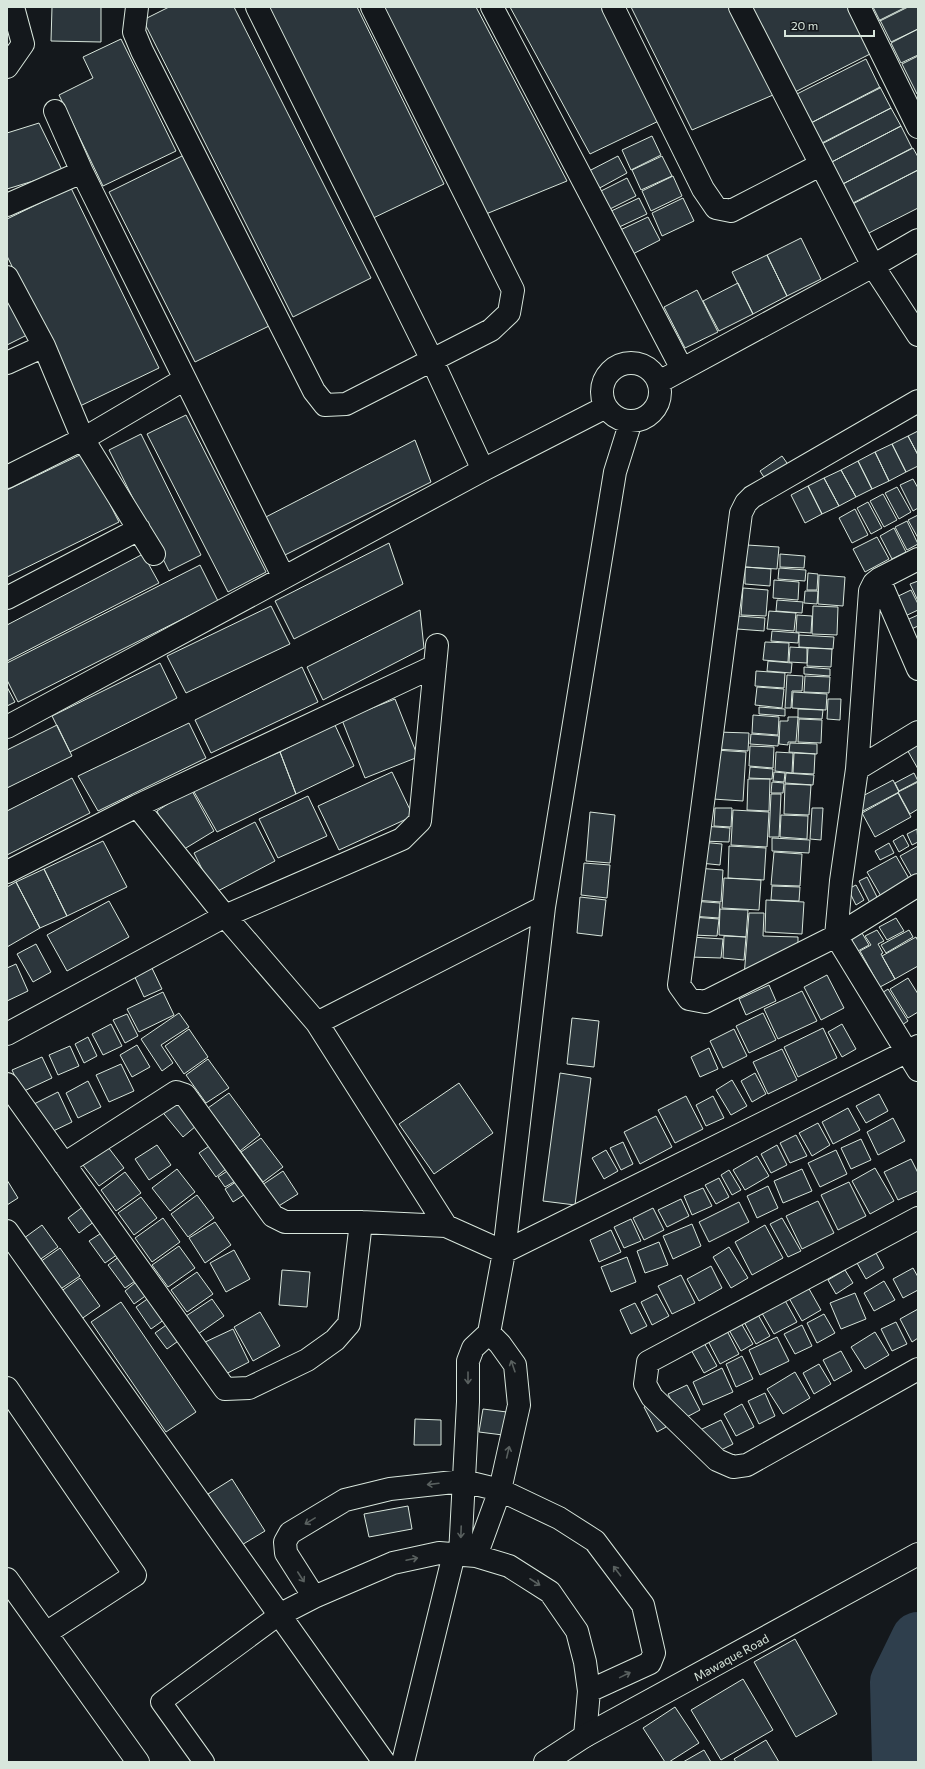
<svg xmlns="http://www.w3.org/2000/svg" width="925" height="1769" font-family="Commissioner,sans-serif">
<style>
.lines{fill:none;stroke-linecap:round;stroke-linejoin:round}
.river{stroke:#2f3f4d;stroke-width:54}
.building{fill:#2c363c;stroke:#d8e6dc}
.pedestrian-casing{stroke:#d8e6dc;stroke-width:22}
.minor-casing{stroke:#d8e6dc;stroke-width:24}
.secondary-casing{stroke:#d8e6dc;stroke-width:24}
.pedestrian{stroke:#14181c;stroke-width:20}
.minor{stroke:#14181c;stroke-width:22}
.secondary{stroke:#14181c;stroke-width:22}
.oneway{stroke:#59605f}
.labels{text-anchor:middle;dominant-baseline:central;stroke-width:3;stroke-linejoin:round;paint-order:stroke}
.street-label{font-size:12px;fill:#d8e6dc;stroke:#14181c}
</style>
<rect width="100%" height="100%" fill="#14181c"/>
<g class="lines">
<!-- river -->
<path class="river" d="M899,1762L897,1682L918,1639"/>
</g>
<!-- building -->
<path class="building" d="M52,7H101V42L51,41Z
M169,7H234L371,278L293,317L143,20Z
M262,7H357L444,184L367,221Z
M383,7H476L567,181L486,214Z
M510,7H610L667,117L590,154Z
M631,7H728L773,95L692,130Z
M750,7H851L874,52L793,93Z
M873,7H908L880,21Z
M906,7H918V29L891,42L880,20Z
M918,29V55L901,63L891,43Z
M121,39L176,151L103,186L59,95L93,78L83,57Z
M918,56V94H917L902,64Z
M866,59L880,88L805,126L791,97Z
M880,87L891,108L816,146L805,126Z
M891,108L901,126L826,165L816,147Z
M39,123L63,172L7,189V133Z
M901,126L912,148L837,187L826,165Z
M652,136L661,155L631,170L622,150Z
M913,148L918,157V170L847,206L837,187Z
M184,155L269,326L195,362L109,192Z
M618,156L627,173L596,190L587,172Z
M662,156L672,176L641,190L632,170Z
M918,170V208L863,236L847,207Z
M673,176L682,196L651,211L642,191Z
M627,178L636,196L606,211L597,193Z
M71,188L159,368L80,406L7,256V219Z
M639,198L647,214L615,229L607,213Z
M683,198L694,221L662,236L652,213Z
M648,217L660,240L629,256L616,232Z
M801,238L821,279L787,296L767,255Z
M767,255L787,296L753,314L732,272Z
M738,283L753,314L719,331L703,301Z
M697,290L718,332L685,348L664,307Z
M7,297L27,335L7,345Z
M186,415L266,572L228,592L147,434Z
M918,431V455L908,436Z
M141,434L201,555L169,571L109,450Z
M908,436L918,455V466L906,472L892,444Z
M415,440L431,482L283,556L262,519Z
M892,444L906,472L889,481L875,452Z
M875,452L889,481L872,489L858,461Z
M84,453L119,522L7,577V490Z
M782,456L792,470L769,485L760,471Z
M858,461L872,489L856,497L841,470Z
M841,470L856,497L839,506L824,478Z
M824,478L839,506L822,514L808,486Z
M913,479L918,488V508L913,511L900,485Z
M808,486L822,514L805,523L791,495Z
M897,487L911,512L899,519L885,493Z
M883,494L897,520L884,527L870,501Z
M868,502L882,528L871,534L857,508Z
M855,509L868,535L852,543L839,518Z
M918,515V538L908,520Z
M907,521L918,544L907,550L895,527Z
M894,528L906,552L892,559L880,536Z
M877,537L889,559L865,572L853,549Z
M389,543L403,584L294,639L275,601Z
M747,545L779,547L777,569L745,567Z
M143,554L159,583L7,661V625Z
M780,554L805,556L804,568L780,567Z
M200,565L218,601L18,702L7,680V663Z
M745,567L771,569L770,586L745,584Z
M779,568L806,570L805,581L778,579Z
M808,573L818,574L817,590H807Z
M819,575L845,577L843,606L818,604Z
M774,580L799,582L798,600L773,598Z
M918,581V601L910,584Z
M743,588L768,590L766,616L741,615Z
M911,590L918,604V610L901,618L892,599Z
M805,591H818L817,604L804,603Z
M777,600L803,602L802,613L776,611Z
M271,606L290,644L186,693L167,656Z
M813,606L838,607L837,635L812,634Z
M420,610L424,648L323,700L307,667Z
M769,611L796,613L794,631L767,629Z
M797,615L812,616L811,633L796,632Z
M918,615V626L905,632L900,623Z
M738,616L765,618L764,631L737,629Z
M772,631L799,633L798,643L771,641Z
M799,635L834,637L833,649L799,647Z
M765,642L789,643L788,662L763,660Z
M790,647L807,648V663L789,662Z
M808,648L832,649L831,667L807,666Z
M768,661L792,663L791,673L767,671Z
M160,663L177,698L70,752L52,716Z
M302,667L318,702L211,753L195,720Z
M804,667L830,669V676L804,674Z
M756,671L785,673L784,688L755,686Z
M787,675L803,676L802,691H792L791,708H785Z
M805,676L830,677L829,693L804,692Z
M7,687L15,702L7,706Z
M757,687L784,689L782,708L755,705Z
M793,692L827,694L826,710L792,708Z
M395,699L418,757L365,778L342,720Z
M828,699H841L840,720L827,719Z
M759,707L785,709V716L759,714Z
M798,709L823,710L822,719L798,718Z
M753,715L779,717L778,735L752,733Z
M788,717H798L796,742H788V745L779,744L780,721H788Z
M799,719L822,720L821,743L798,742Z
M189,723L206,758L98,811L78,776Z
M334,723L354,766L296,794L280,752Z
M57,725L72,756L7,788V750Z
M717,732L749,733L748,751L716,749Z
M751,734L779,736L778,746L750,744Z
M918,739V769L905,746Z
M790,743L817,744V754L789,752Z
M750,746L774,747L773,768L749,766Z
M715,750L746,752L743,801L713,799Z
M280,752L296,794L217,832L193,790Z
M776,752L793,753L792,773L775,771Z
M794,753L815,754L814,774L793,773Z
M750,767L773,769L772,779L749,778Z
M392,772L413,816L339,850L318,806Z
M774,772L785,773L784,782L773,781Z
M786,773L814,775L813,785L785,783Z
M914,773L918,781L899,791L895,783Z
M72,778L90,813L7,855V811Z
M748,779H770L769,811L747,810Z
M893,780L899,792L863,811L857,799Z
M772,782L784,783L783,793H771Z
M918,782V809L910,814L898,792Z
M785,784L811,785L809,815L784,814Z
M191,789L214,831L176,854L157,811Z
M898,793L911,817L875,837L862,813Z
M771,794H781L779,837H769Z
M308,796L327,836L278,858L259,819Z
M715,808H732L731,827L714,826Z
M812,808H823L821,840L810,839Z
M733,810L769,812L767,847L731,845Z
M590,812L615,815L610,863L586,861Z
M781,815L808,816L807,839L780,837Z
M255,822L275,861L214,893L194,853Z
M703,826L730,828L729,842L702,841Z
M917,829L918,842L912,845L907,834Z
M903,835L909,846L899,852L893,841Z
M772,838L810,840L809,853L772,851Z
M103,841L127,887L67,916L44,869Z
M701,842L722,844L720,865L700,863Z
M889,843L894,853L880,860L875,851Z
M729,846L766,848L764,880L728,878Z
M918,846V876L913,879L900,856Z
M774,852L802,854L800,886L771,885Z
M896,856L911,882L882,898L867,872Z
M584,863L610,865L607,898L581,895Z
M696,868L723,870L721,902L694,900Z
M44,869L67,916L40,928L16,882Z
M867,877L878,899L870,903L859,881Z
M724,878L761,880L759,910L722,908Z
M16,882L40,928L7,947V887Z
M856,885L864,900L856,905L848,889Z
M772,886L800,887L799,901L771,900Z
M580,897L606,900L602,936L577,933Z
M766,900L804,902L802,934L765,932Z
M109,901L129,937L67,971L47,935Z
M692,901L720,903L719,918L691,916Z
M720,909L748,910L746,937L719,935Z
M749,913H764L763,936L798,937V945L744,977Z
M692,917L719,919L717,936L692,935Z
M896,918L904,931L887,940L879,927Z
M877,930L884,941L878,944L883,953L881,954L895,979L880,987L860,951L871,945L865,936Z
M909,930L913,937L886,953L881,945Z
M862,933L869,945L858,951L851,939Z
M724,936L746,937L744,960L723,958Z
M691,937L723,939L721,958L690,957Z
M916,937L918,941V966L895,979L882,956Z
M36,944L51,972L33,982L17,954Z
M16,964L28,991L7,1001V968Z
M150,964L162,989L144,997L133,973Z
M827,975L844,1008L821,1020L804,987Z
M908,978L918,994V1012L908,1018L890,989Z
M769,985L776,1001L746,1015L739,999Z
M888,989L908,1021L899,1027L879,995Z
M802,991L817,1021L778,1039L764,1009Z
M163,992L174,1015L139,1032L127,1009Z
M179,1013L189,1027L161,1045L173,1063L162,1071L141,1039Z
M763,1013L776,1040L749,1053L736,1026Z
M127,1014L138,1036L125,1043L113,1020Z
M572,1018L599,1021L594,1067L567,1064Z
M111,1024L122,1046L103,1055L92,1034Z
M842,1024L856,1049L842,1057L828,1032Z
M823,1028L837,1058L798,1077L784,1047Z
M189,1029L208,1057L184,1074L165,1046Z
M734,1029L747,1056L723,1068L710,1041Z
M88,1037L97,1056L84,1063L75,1044Z
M137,1045L150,1067L132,1077L120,1055Z
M70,1046L79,1066L58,1075L49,1055Z
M709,1048L718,1069L700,1077L691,1057Z
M782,1049L797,1080L768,1094L753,1062Z
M42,1057L52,1078L22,1092L12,1070Z
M208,1059L229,1088L206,1103L186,1075Z
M121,1064L134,1091L109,1102L96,1075Z
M560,1073L591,1078L575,1205L543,1201Z
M755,1073L766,1094L752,1102L741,1081Z
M732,1080L747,1106L731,1115L716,1090Z
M88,1081L101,1107L78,1118L66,1093Z
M459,1083L493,1133L434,1174L399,1124Z
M58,1092L72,1122L47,1134L32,1105Z
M229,1093L260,1135L240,1151L208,1108Z
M879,1094L888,1111L866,1123L856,1106Z
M686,1096L703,1129L675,1143L658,1110Z
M713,1096L724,1118L706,1126L696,1105Z
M173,1098L196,1126L183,1137L160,1109Z
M848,1108L860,1130L833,1144L822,1122Z
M656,1116L672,1147L640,1164L624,1132Z
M893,1118L905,1141L878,1155L867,1132Z
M818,1123L830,1145L812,1156L799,1133Z
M796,1135L807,1156L790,1163L780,1143Z
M261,1138L283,1167L263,1182L241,1152Z
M861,1139L871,1160L851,1169L841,1148Z
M215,1142L231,1165L216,1177L199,1153Z
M623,1142L633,1164L621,1170L610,1148Z
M157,1145L171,1165L149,1180L135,1159Z
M777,1145L787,1165L771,1173L761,1154Z
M108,1147L124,1168L99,1186L83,1165Z
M606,1150L618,1171L604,1179L592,1158Z
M836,1150L847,1174L820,1187L808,1163Z
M757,1156L769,1176L745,1190L733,1170Z
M911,1159L918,1173V1191L898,1200L884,1172Z
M232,1168L239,1179L225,1187L218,1177Z
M875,1168L894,1201L870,1214L852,1181Z
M177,1169L195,1192L170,1211L152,1188Z
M802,1169L812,1191L783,1203L774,1181Z
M729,1170L741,1190L732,1195L721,1175Z
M283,1171L298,1194L277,1207L262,1185Z
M125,1172L141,1193L116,1211L101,1190Z
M719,1178L729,1197L716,1204L705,1185Z
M7,1180L18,1198L7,1205Z
M239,1180L247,1193L233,1202L225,1189Z
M849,1182L866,1216L838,1230L821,1195Z
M768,1186L778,1208L757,1218L747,1196Z
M703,1188L712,1206L692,1215L684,1196Z
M197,1195L214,1218L188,1237L171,1214Z
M141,1197L157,1218L134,1235L118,1213Z
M681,1199L689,1216L667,1227L658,1210Z
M818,1201L834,1233L802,1249L786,1216Z
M739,1202L749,1222L709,1242L699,1222Z
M84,1206L95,1221L79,1233L68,1218Z
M653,1208L664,1230L644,1240L633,1218Z
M163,1218L180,1242L152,1262L135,1238Z
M782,1218L801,1251L788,1257L770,1224Z
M631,1219L641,1241L624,1248L614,1227Z
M215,1222L231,1245L205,1263L189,1238Z
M692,1224L701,1246L673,1259L663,1236Z
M42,1225L58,1247L35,1263L20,1241Z
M765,1225L783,1258L752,1275L735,1242Z
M106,1230L121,1252L105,1263L89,1241Z
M611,1230L621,1252L599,1262L590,1240Z
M659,1242L668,1265L645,1273L637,1251Z
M179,1246L195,1268L168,1287L152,1265Z
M729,1247L748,1278L731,1288L713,1257Z
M60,1248L80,1276L56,1292L37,1264Z
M234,1250L250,1279L226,1292L210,1263Z
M124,1253L141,1277L125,1288L108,1265Z
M876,1253L884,1268L866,1279L857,1263Z
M627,1257L636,1282L611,1292L601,1267Z
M711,1266L722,1288L699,1301L687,1279Z
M913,1268L918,1277V1290L903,1298L893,1279Z
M282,1270L310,1272L307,1307L279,1305Z
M845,1270L853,1283L836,1294L828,1280Z
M197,1272L213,1294L187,1312L171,1290Z
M681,1275L695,1303L672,1314L658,1286Z
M80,1278L100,1306L77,1322L57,1294Z
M141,1278L151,1292L134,1304L125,1291Z
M884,1281L895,1300L874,1311L864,1293Z
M808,1287L821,1310L802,1321L789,1298Z
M855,1293L866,1319L841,1329L830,1303Z
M657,1294L669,1316L652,1325L641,1302Z
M153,1295L168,1317L151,1329L136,1307Z
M782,1295L797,1322L774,1334L759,1308Z
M212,1299L224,1316L198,1334L186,1316Z
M121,1302L196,1412L166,1432L91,1322Z
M635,1303L647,1326L631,1334L620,1310Z
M918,1309V1338L912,1342L900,1319Z
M260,1312L280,1346L253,1361L234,1327Z
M757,1313L770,1336L756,1344L743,1320Z
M824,1314L835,1333L817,1343L807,1323Z
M896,1322L907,1344L892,1351L881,1329Z
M169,1323L181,1339L167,1349L155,1333Z
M741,1323L753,1344L741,1351L729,1330Z
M802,1325L812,1346L795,1354L784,1334Z
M233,1329L249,1362L220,1377L203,1343Z
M726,1329L739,1354L720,1364L707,1339Z
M875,1332L889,1355L865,1369L851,1347Z
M777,1337L789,1361L760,1375L749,1350Z
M703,1341L717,1366L704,1373L690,1348Z
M841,1351L852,1371L834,1381L823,1360Z
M742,1356L753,1379L736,1387L726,1364Z
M819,1364L831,1384L814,1394L803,1373Z
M722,1368L733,1392L703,1405L693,1382Z
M795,1372L810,1398L783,1414L767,1389Z
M687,1385L700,1410L681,1420L668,1394Z
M765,1393L775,1416L759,1424L748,1401Z
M654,1402L666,1427L657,1432L644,1407Z
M742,1404L754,1427L736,1436L724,1414Z
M483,1409L507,1412L503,1435L479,1432Z
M415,1419L441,1420V1445H414Z
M721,1420L733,1444L713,1454L700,1430Z
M232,1479L265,1531L240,1546L208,1494Z
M408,1506L412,1529L369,1537L364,1514Z
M795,1639L837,1714L796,1737L754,1662Z
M743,1679L773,1730L721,1760L691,1710Z
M675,1707L699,1743L669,1762H665L643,1728Z
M766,1740L779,1762H736L734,1759Z
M704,1750L711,1762H683Z"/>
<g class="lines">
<defs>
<path id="pedestrian" d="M204,1762L161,1702L279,1615"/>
<path id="minor" d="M137,7L134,32L142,51L314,391L325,405L346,404L491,330L509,313L513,290L372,7
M257,7L432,360L483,470
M492,7L682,369
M613,7L703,189L716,208L731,211L820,165
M740,7L873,266L918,335
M859,7L918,127
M7,67L23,44L13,7
M55,111L82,172L283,576
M7,205L82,172
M7,277L44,346L83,439L154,554
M602 392a29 29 0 1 1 58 0a29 29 0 1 1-58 0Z
M7,363L44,346
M659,382L873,266L918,240
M918,401L752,497L746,503L741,513L679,985L689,999L705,1002L836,936L918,885
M7,477L83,439L185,379
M918,559L879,579L874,583L870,591L857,769L841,881L836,936L918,1070
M879,579L918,669
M7,598L139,529
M7,727L483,470L606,407
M857,769L918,732
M137,806L225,916L317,1023L446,1226
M7,872L137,806L435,666
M317,1023L544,907
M7,1034L225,916L402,839L420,821L437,645
M7,1084L225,1389L249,1388L307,1360L335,1340L349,1324L361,1222
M64,1164L176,1092L185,1095L273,1216L285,1222H361L446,1226L504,1252L918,1046
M918,1218L648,1362L645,1384L652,1397L717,1460L733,1467L747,1465L918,1369
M7,1231L384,1762
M7,1388L135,1575L46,1633
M460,1555L468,1402V1361L473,1348L489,1333L504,1252L544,907L615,472L631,421
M476,1556L500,1490L519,1405L515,1365L500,1344L489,1333
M7,1579L138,1762
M279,1615L314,1597
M585,1736L589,1691L585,1662L577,1631L550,1592L509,1566L476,1556L439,1553L393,1563L314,1597L286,1553L285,1542L290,1533L345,1500L390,1489L463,1481L500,1490L559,1518L595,1541L643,1605L654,1653L650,1663L589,1691
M403,1762L454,1554"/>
<path id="secondary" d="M545,1762L585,1736L918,1554"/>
</defs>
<!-- pedestrian casing -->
<use href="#pedestrian" class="pedestrian-casing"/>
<!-- minor casing -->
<use href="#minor" class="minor-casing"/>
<!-- secondary casing -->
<use href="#secondary" class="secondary-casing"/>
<!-- pedestrian -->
<use href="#pedestrian" class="pedestrian"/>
<!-- minor -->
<use href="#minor" class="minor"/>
<!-- secondary -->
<use href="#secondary" class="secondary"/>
</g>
<!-- one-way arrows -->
<defs><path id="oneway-shaft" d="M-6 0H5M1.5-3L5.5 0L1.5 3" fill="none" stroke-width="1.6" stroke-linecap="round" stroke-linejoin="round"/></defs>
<g class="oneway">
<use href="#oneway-shaft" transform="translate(513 1366) rotate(-109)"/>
<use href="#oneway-shaft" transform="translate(468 1378) rotate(90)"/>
<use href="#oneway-shaft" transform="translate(508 1452) rotate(-77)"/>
<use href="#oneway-shaft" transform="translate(433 1484) rotate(173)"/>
<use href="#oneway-shaft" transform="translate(310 1521) rotate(149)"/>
<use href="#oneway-shaft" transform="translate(461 1532) rotate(92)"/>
<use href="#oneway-shaft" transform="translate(412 1559) rotate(-12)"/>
<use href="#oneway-shaft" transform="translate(617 1571) rotate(-127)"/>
<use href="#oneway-shaft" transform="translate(301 1577) rotate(57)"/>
<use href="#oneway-shaft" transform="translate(535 1582) rotate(33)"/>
<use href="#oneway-shaft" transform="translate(625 1675) rotate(-26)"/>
</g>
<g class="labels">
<!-- street labels -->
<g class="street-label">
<text transform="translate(731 1657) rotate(-29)">Mawaque Road</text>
</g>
</g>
<!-- border -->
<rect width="925" height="1769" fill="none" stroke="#d8e6dc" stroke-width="16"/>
<!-- scale -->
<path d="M785 30v6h89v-6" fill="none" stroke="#d8e6dc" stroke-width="2"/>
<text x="791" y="30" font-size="12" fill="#d8e6dc" stroke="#14181c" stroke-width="3" paint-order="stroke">20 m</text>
</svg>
